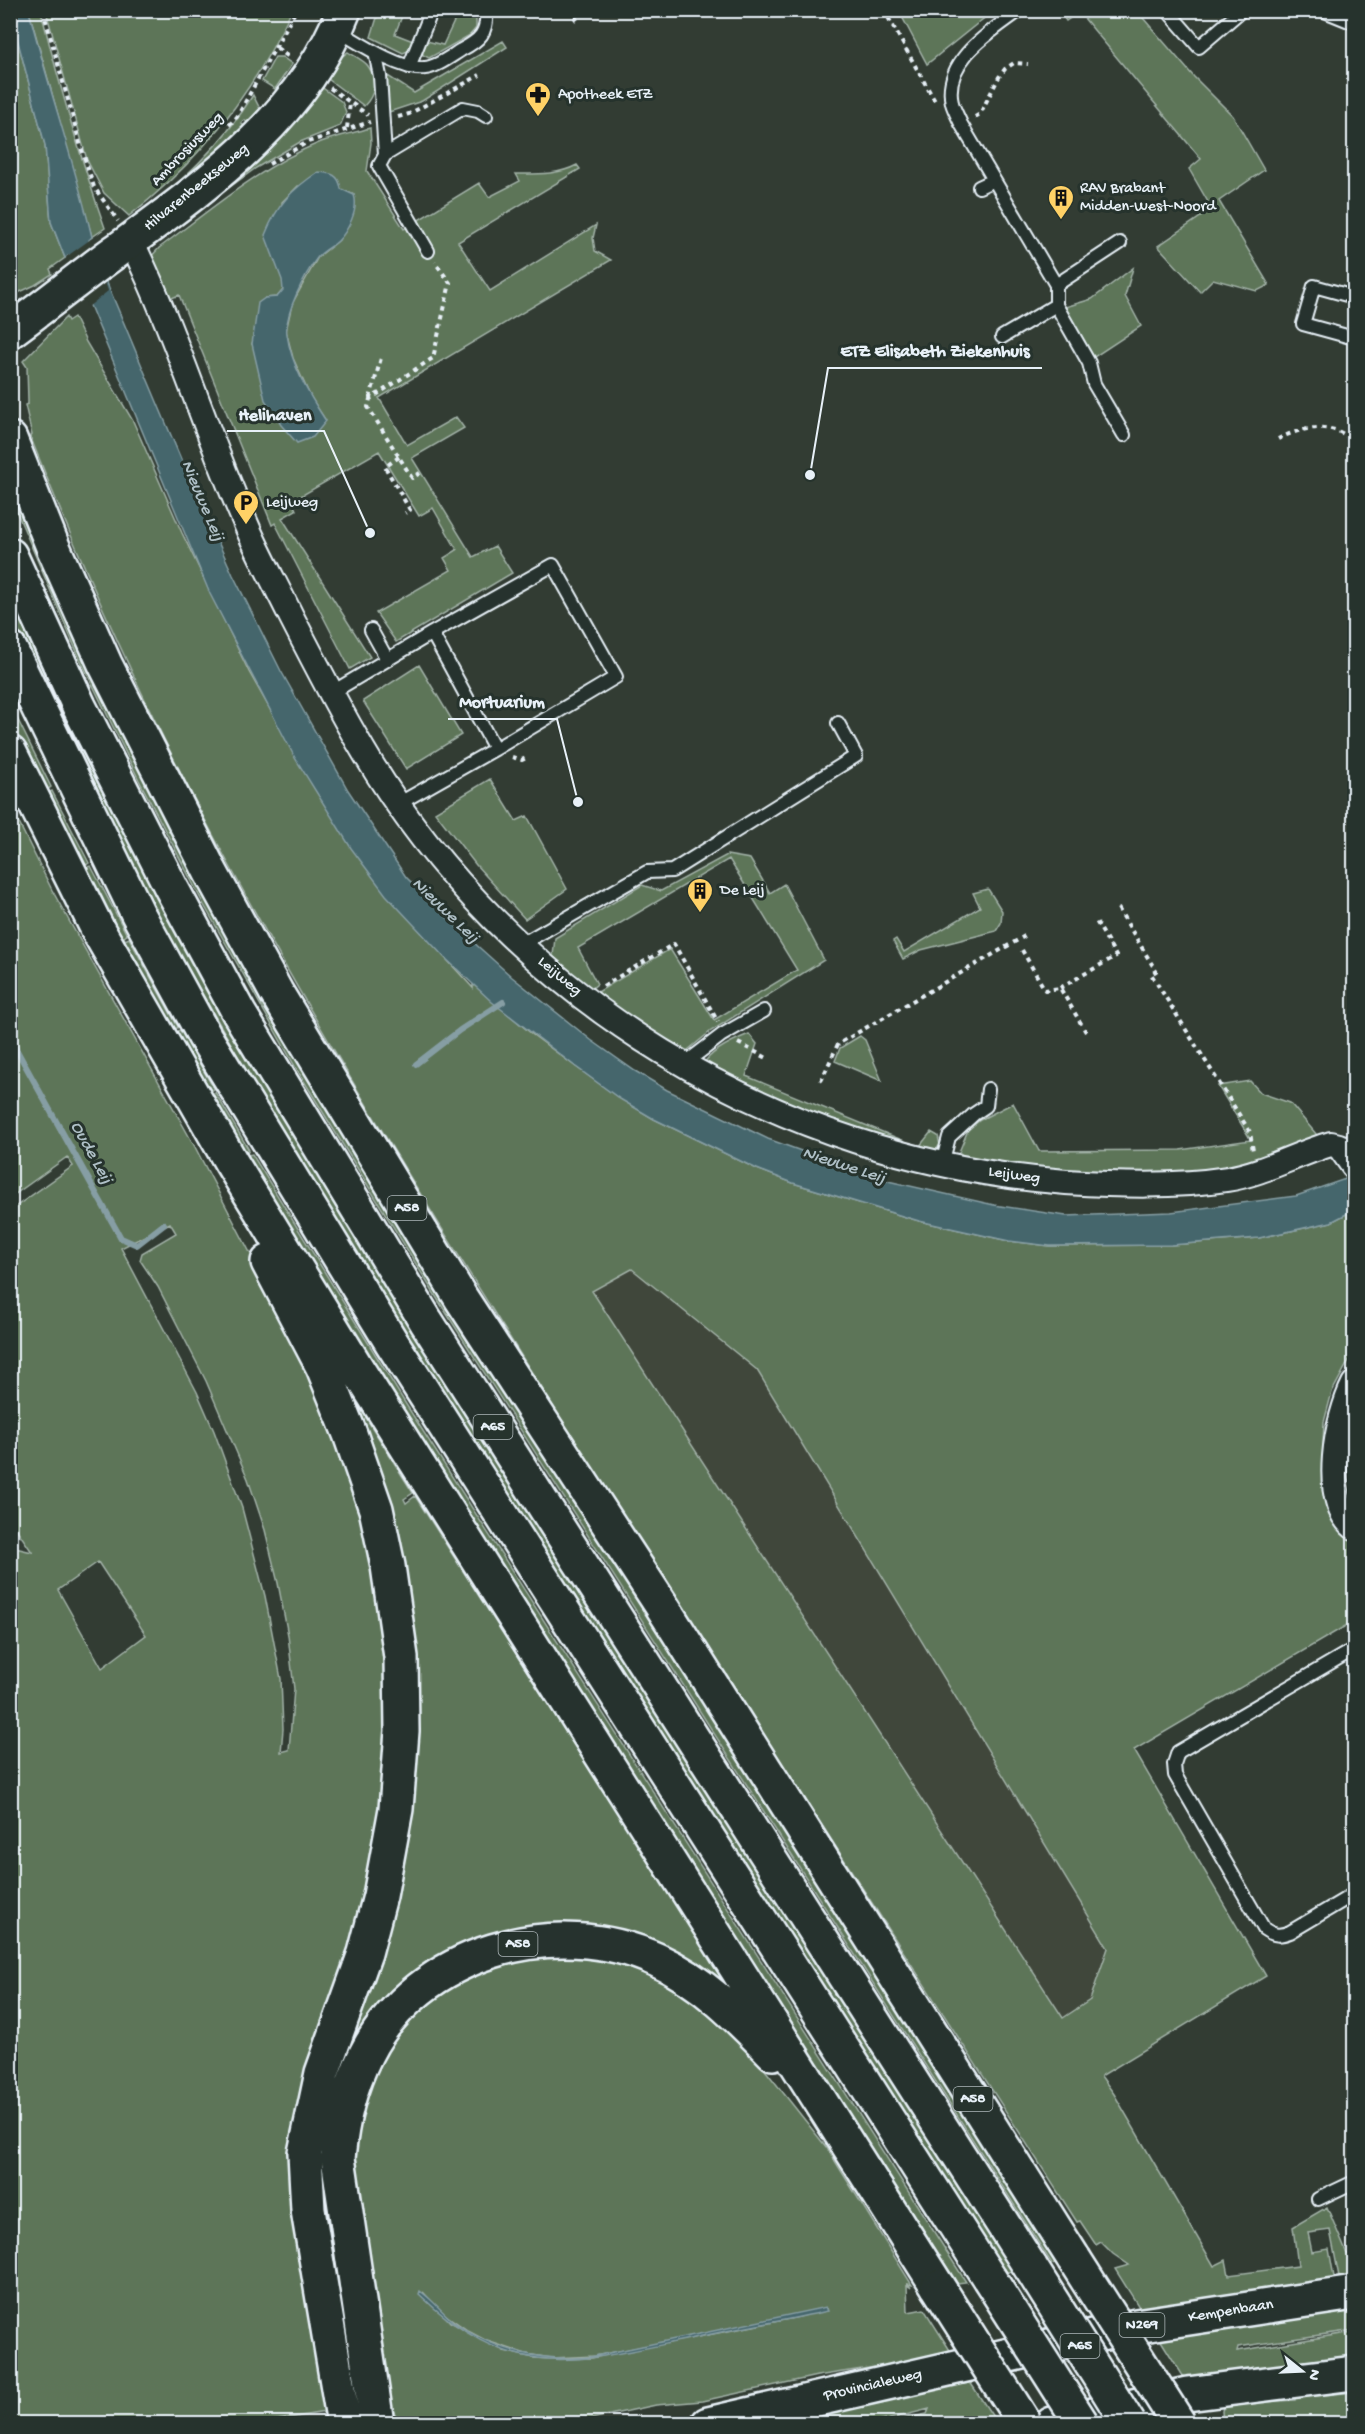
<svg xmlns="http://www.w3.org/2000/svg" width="1365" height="2434" font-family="'Gochi Hand',sans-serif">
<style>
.built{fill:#41463a}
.green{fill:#5d7458;stroke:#a2b2a8;stroke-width:1.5;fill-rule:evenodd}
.water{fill:#45666c;stroke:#869ea4;stroke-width:1.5}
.pier{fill:#323c33}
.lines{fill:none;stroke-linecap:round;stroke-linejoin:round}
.stream{stroke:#869ea4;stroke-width:6}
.lane-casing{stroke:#e8f1f8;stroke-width:16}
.street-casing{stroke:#e8f1f8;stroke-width:28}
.secondary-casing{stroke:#e8f1f8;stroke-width:38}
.highway-casing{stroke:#e8f1f8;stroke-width:38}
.path{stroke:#e8f1f8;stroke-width:4;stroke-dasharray:4.5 4.5;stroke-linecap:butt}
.lane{stroke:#26332d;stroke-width:12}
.street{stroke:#26332d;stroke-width:24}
.secondary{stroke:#26332d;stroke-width:33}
.highway{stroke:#26332d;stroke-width:33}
.highway-bridge-casing{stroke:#e8f1f8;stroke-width:38;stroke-linecap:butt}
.highway-bridge{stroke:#26332d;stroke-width:33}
.labels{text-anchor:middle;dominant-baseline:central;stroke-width:6;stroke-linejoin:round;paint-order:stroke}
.shield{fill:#26332d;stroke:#aeb8bb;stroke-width:1.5}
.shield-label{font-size:15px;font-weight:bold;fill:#e8f1f8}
.poi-label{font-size:16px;fill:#e8f1f8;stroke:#26332d;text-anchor:start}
.street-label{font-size:16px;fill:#e8f1f8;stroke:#26332d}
.water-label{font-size:18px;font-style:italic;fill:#afc0c7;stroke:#26332d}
.leader{fill:none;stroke:#e8f1f8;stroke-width:2}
.callout-dot{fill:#e8f1f8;stroke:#26332d;stroke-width:2}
.callout-label{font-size:18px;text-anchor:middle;font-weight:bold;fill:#e8f1f8;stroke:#26332d;stroke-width:6;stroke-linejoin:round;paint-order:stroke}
</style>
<rect width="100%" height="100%" fill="#323c33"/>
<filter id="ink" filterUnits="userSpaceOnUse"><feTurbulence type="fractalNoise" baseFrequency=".0167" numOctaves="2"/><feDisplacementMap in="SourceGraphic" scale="12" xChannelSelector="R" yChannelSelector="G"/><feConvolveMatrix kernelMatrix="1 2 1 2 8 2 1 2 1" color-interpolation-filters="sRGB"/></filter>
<g filter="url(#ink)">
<!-- built -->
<path class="built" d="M632,1269L757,1370L1108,1948L1090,2000L1062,2018L592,1291Z"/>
<!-- green -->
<path class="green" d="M10,11L45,145L51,222L65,258L50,269L52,274L35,285L11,296Z
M29,11H41C59,84 80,157 105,228L92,237Z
M46,11H291C254,92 201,160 129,216L104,193L87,160Z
M379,11H404L395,34L413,41L410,50L403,53L371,37Z
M459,11H476V28L470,35L429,58L423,55L422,50L427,41L443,45Z
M899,11H993L927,64Z
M1059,11H1137L1194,77L1233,116L1264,170L1219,201L1269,285L1257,291L1213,279L1200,292L1158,246L1212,209L1189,169L1201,159L1079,12L1066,21Z
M503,41L507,47L422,101L386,113V80L388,76L414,93Z
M348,52C354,56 365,61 368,66C378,80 375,95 364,106L328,79L340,58Z
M275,57H282L292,64L275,89L262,81Z
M320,86L342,102L346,112L340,126L300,142L256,168L159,239Z
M253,95L260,109L248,123L244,120L241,123L245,127L216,158L213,155L210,158L213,161L134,221C179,183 222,146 253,95Z
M370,128L371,143L367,171L404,229L479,183L489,197L520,181L516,174C538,174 558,175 577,165L580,169L458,242L490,291L596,225L593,238L595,251L611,260L379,398L407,445L456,417L464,428L412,458L473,557L495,546L512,573L396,642L376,613L451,570L444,558L457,550L433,508L419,516L379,451L292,501L296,510L282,518L370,657L350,669L275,523L272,525L179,295L167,300L149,259L159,248C210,210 261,166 321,142C337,136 354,133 370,128ZM298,186L341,189L354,195L339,240L318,257L292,304L286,331L293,358L311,398L326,421L252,344L265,298L277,297L283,290L282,202Z
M1133,268L1125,296L1141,326L1094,357L1062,308L1092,299Z
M66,317L68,321L74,317L86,342L133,421L182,533L249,672L315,789L347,840L403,912L473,988V984L533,1035L576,1067L621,1099L654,1119L757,1169L793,1183L919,1221L1009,1241L1050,1246L1171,1245L1259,1238L1331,1222L1354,1210V1351L1332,1392L1324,1422L1322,1467L1325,1503L1345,1534L1354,1541V1621L1134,1750L1266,1976L1101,2076L1114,2094L1214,2266L1226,2260L1229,2275L1298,2266L1293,2227L1327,2207L1347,2254H1354V2280L1340,2282L1330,2230L1308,2233L1312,2252L1329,2249L1335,2283L1144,2315L1115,2269L1129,2265L1113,2254L1101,2242L1096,2245L1080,2221L1077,2222C909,1958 737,1697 570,1433C451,1245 333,1057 227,861C152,723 88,581 30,436L32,435L25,405L28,404V400L27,367L23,361ZM632,1269L757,1370L1108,1948L1090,2000L1063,2018L592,1291Z
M10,474L25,511L596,1534L1059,2262L1052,2264L438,1300L296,1068L204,905L139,780L80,659L11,499Z
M10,587L49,673L1014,2270L1005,2273L414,1353L251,1079L175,946L119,840L38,675L11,614Z
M419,665L461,735L406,769L363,701Z
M10,715L12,717L16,716L51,787L47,790L48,793L52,791L89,863L86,865L87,867L91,866L127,935L124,937L125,940L129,938L178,1027L175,1030L176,1032L180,1030L214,1089L210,1092L212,1094L215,1092L249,1150L247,1153L248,1155L252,1154L407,1406L966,2282L957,2283L319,1281L112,924L32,769L11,724Z
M490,779L516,821L527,816L567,889L525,919L476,865L435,812Z
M10,805L52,890L195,1147L282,1314L316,1385L365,1525L383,1626L388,1709L378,1840L355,1932L314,2048L331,2411L271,2421L270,2423H11V1547L32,1552L11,1521V1210L73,1166L67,1157L11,1197ZM170,1223L176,1233L142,1253L140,1260L158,1287L206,1381L248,1479L265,1530L278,1583L288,1635L294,1689L289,1750L281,1752L283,1729L281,1679L265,1596L242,1508L214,1431L197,1392L121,1248ZM98,1562L146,1635L102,1668L58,1590Z
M727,855L750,859L770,893L784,884L824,960L711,1031L683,1054L596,993L670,949L714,1020L797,970L729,859L578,948L597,984L590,990L553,956L555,938L642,885L661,891Z
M988,889L1002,911L1001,923L996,931L921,950L903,959L893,941L896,939L904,952L980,907L973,893Z
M749,1034L757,1044L746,1076L919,1147L931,1132L938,1136L940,1145L932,1154L870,1138L702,1066C710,1051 734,1040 749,1034Z
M860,1036L865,1040L882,1081L835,1061L840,1048Z
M1250,1081L1261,1093L1290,1103L1322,1141L1219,1171L1159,1177L1070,1175L967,1160L959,1152L968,1130L980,1120L1013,1103L1039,1151L1180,1150L1251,1140L1218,1086Z
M333,1365L413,1493L404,1499L406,1503L415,1496L739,2003L706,1978L512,1934L346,2071L364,2406L352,2408L316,2174L408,1751Z
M546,1950L647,1967L735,2032L827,2148L912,2285L908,2284L911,2288L907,2285L908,2312L924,2309L953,2355L817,2376L702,2401L656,2405L572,2423L401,2424L388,2402L348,2140L388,2038L455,1978ZM423,2292L443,2313L470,2332L487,2341L526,2354L552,2358L595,2356L828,2309L799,2317L592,2358L550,2359L534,2358L504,2351L450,2322Z
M1354,2305V2330L1238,2347L1237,2351L1354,2332V2357L1188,2384L1158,2336Z
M966,2376L997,2423H883L927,2414L929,2409L874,2423L760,2424Z
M1354,2392V2423H1223L1222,2411L1224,2404L1295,2400V2398Z"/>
<!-- water -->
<path class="water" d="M10,11H29C48,87 74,161 92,237L89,240L186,471L233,575L281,671L348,790L406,877L462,932L512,977L591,1040L635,1071L667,1090L768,1139L879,1179L994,1205L1066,1216L1171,1212L1296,1196L1354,1176V1210L1331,1222L1259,1238L1171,1245L1050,1246L1009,1241L919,1221L793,1183L757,1169L654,1119L620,1099L576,1067L492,1002L444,957L386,895L351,848L295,758L210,594L69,255L65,258L51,222L45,145Z
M318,172C331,173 339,174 341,189L354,195C359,209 348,231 338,241C332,247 322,251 317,258C305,274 284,314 287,334C291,365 309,395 326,421L313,437L297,443L281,425L265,400L252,344L258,303L265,298L277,297L283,290L282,280L265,235C277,205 291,190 318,172Z
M420,2291C432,2299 443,2313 454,2322C493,2351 542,2362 590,2357L826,2307L828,2311C783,2321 738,2328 694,2338C579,2362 512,2385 419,2294Z"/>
<!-- pier -->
<path class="pier" d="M91,239L108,291L88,307L66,257Z"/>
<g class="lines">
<!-- stream -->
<path class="stream" d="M10,1038L121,1238L137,1245L164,1224
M416,1064L460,1030L503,1002"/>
<defs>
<path id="lane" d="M1020,10C992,31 942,60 952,103C954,110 958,117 961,124L1056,285L1120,243
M1167,10L1199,47L1242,10
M1322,10L1354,23
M337,30C356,41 402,72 425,68C437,67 451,56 461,50C480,40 488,33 486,10
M375,52L380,76L385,155L379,166L428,251
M409,67L432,10
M385,155L463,108L478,111L486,116
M979,187L994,180
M1056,285V305L1089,363L1094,384L1124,435
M1354,297L1314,286L1303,324L1354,338
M1002,337L1056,305
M371,630L387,659
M432,633L553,565L616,677L495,749
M331,693L432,633L495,749L398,804
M520,945L647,872L672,871L856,756L838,723
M684,1064L722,1035L764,1011
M942,1164L949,1137L974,1114L986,1106L988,1089
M1354,1649L1178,1752L1174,1764L1175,1775L1264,1929C1274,1936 1280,1936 1290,1932L1354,1894
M1318,2199L1354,2182"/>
<path id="street" d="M131,241C176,332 205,431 246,524C259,555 276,585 291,616C314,661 337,706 363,750C509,999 780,1161 1066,1182C1118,1185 1175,1187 1227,1179C1264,1173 1296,1154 1331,1144L1339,1146L1354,1167
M1354,1384C1337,1417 1320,1500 1354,1527"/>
<path id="secondary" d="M10,331C46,305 80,277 116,251C206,185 302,119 344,10"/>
<path id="highway" d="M10,439L53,547L105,664L210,871L276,992L461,1298L660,1603L1074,2259
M10,555L79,706L172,889L239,1013L426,1321L1031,2268
M10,649L138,914L205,1037L392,1343L989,2278
M10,753L99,932L231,1162L358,1370L938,2287
M268,1262L323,1367L350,1434L376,1509L388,1566L401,1657L402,1731L396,1809L380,1896L365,1953L322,2073L305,2153L308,2210L344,2424
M377,2424L338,2158C342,2120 349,2088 366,2054C418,1951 556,1913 657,1960C703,1981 738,2017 773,2053
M708,2424L1136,2326L1354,2293
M1052,2424L1187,2394L1354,2373"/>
</defs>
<!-- lane casing -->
<use href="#lane" class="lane-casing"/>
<!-- street casing -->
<use href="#street" class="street-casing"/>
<!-- secondary casing -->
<use href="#secondary" class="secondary-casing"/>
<!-- highway casing -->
<use href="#highway" class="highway-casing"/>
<!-- path -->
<path class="path" d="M43,10L81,147L94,187L118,221
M884,10L936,103
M657,17L659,10
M574,20L588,10
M277,48L290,58
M330,88L368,115
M398,117L409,114L480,75
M975,117L980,114L999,77L1005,69L1014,63L1028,64
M229,125L237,117L296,10
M347,128L350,103
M269,164L308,142L370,122
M370,398L381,358
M1278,439C1302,427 1335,420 1354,443
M399,457L385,467L410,510L405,513
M420,473L412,478L368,407L370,399L433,358L450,283L435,262
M512,757L522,760L526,758
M1118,908L1156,971L1151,974L1250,1132L1253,1151
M1022,950L1045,990L1060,988L1086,1032
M603,986L674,944L718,1022
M1060,988L1116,956L1096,921
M738,1043L769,1059
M821,1081L838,1044L1025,936"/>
<!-- lane -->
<use href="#lane" class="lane"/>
<!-- street -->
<use href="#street" class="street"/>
<!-- secondary -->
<use href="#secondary" class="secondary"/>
<!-- highway -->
<use href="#highway" class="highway"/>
<defs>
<path id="highway-bridge" d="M1074,2259L1179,2424
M1031,2268L1129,2424
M989,2278L1082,2424
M938,2287L1025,2424"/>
</defs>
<!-- highway-bridge casing -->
<use href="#highway-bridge" class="highway-bridge-casing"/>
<!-- highway-bridge -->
<use href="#highway-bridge" class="highway-bridge"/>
</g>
</g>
<!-- icons -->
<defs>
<symbol id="pharmacy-pin" viewBox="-11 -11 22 30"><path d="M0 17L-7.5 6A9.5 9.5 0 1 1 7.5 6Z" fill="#ffd166" stroke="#26332d"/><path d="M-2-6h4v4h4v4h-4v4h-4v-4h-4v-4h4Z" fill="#111"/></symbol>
<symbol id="building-pin" viewBox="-11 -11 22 30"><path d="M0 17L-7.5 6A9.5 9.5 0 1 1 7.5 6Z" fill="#ffd166" stroke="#26332d"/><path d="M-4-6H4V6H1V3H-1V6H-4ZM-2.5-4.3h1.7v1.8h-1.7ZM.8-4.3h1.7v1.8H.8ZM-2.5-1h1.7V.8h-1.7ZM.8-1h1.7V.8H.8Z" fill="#111"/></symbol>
<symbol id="parking-pin" viewBox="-11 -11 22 30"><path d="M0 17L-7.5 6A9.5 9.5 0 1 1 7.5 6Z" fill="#ffd166" stroke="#26332d"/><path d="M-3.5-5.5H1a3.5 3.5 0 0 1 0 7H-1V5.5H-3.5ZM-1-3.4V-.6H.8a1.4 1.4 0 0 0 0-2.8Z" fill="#111"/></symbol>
</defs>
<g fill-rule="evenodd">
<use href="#pharmacy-pin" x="523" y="80" width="30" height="40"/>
<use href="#building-pin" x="1046" y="183" width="30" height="40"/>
<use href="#parking-pin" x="231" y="488" width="30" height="40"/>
<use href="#building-pin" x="685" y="876" width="30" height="40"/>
</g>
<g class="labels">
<!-- shield labels -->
<g class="shield">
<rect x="387.5" y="1196" width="39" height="24" rx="4.5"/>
<rect x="473.5" y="1415" width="39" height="24" rx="4.5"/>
<rect x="498.5" y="1932" width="39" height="24" rx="4.5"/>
<rect x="953.5" y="2087" width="39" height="24" rx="4.5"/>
<rect x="1119.5" y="2313" width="45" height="24" rx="4.5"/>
<rect x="1060.5" y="2334" width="39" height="24" rx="4.5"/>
</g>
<g class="shield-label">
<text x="407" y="1208">A58</text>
<text x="493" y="1427">A65</text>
<text x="518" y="1944">A58</text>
<text x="973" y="2099">A58</text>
<text x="1142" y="2325">N269</text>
<text x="1080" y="2346">A65</text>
</g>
<!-- poi labels -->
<g class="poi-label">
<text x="558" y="95">Apotheek ETZ</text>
<text x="1080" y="189">RAV Brabant<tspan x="1080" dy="18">Midden-West-Noord</tspan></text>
<text x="266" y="503">Leijweg</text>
<text x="720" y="891">De Leij</text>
</g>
<!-- street labels -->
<g class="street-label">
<text transform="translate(188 150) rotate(-46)">Ambrosiusweg</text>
<text transform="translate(197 188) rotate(-39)">Hilvarenbeekseweg</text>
<text transform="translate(559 977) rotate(40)">Leijweg</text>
<text transform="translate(1014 1176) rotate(8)">Leijweg</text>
<text transform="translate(1231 2312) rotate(-9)">Kempenbaan</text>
<text transform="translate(873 2386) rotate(-13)">Provincialeweg</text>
</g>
<!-- water labels -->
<g class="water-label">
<text transform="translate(202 501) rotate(67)">Nieuwe Leij</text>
<text transform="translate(445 911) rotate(44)">Nieuwe Leij</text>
<text transform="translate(91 1153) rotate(61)">Oude Leij</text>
<text transform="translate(844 1166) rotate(18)">Nieuwe Leij</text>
</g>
</g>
<!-- callouts -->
<path class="leader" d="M810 475L828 368H1042M370 533L324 431H227M578 802L557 719H448"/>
<g class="callout-dot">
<circle cx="810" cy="475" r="6"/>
<circle cx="370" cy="533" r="6"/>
<circle cx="578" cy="802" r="6"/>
</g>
<g class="callout-label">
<text x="935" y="356">ETZ Elisabeth Ziekenhuis</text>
<text x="275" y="420">Helihaven</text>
<text x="502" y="707">Mortuarium</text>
</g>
<!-- margin -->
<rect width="1365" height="2434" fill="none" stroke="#26332d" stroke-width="36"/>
<rect x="18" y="18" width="1329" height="2398" fill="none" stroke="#e8f1f8" stroke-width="2" filter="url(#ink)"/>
<!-- north arrow -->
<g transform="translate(1302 2371) rotate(108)" stroke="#26332d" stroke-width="4.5" paint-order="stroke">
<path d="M0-4.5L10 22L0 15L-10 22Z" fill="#e8f1f8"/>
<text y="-9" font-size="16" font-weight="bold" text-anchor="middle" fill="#e8f1f8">N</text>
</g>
</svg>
